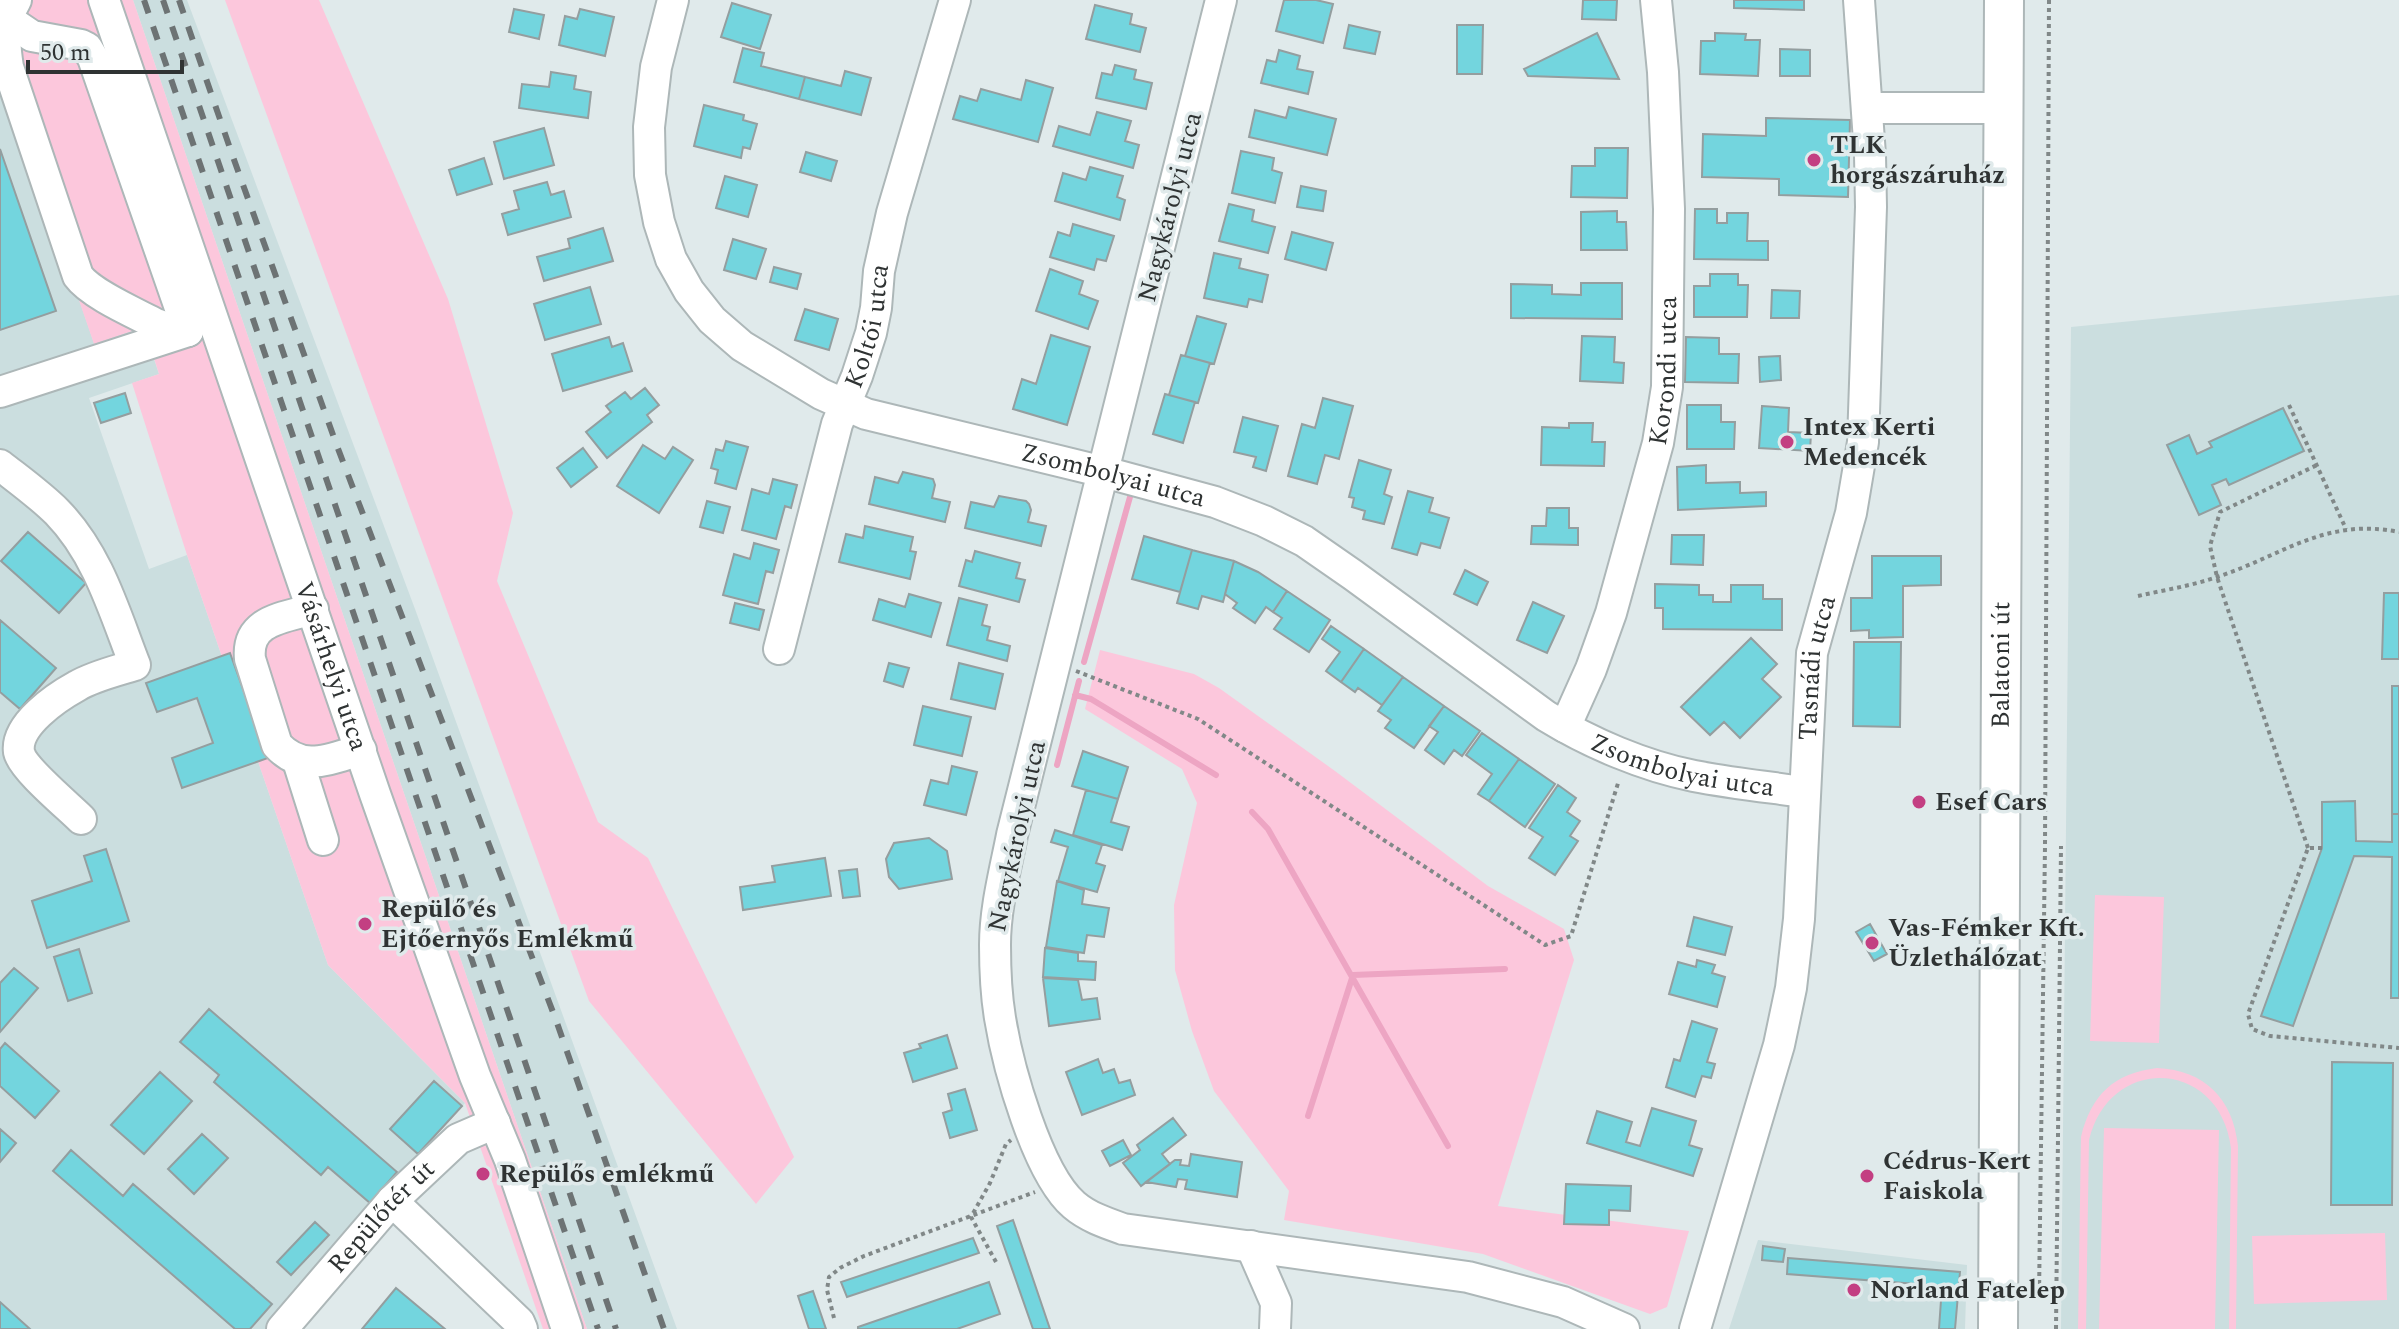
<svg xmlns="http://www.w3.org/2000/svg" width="2399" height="1329" font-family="Spectral,serif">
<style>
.built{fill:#cbdedf}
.green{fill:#fcc7dc}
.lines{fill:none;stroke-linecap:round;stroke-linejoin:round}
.stream{stroke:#eda5c3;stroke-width:6}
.building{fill:#73d5de;stroke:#949e9f;stroke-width:2}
.minor-casing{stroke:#adb7b8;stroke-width:34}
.major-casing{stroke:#adb7b8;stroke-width:42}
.path{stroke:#818888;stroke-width:4;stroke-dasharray:4 4;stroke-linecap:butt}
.minor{stroke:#fff;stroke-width:30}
.major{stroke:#fff;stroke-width:38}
.rail{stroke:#6d7374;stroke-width:6;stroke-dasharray:14 14;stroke-linecap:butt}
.poi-dot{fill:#c33f82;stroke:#e0eaeb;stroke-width:3}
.labels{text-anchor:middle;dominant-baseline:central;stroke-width:7;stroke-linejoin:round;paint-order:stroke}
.poi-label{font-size:26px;font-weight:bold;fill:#2f3333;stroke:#e0eaeb;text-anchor:start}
.street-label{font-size:26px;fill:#2f3333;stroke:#e0eaeb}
</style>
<rect width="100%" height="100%" fill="#e0eaeb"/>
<!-- built -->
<path class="built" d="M133,0H187L415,609L677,1329H587Z
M0,70L94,343L143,326L159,374L89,398L149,569L187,555L328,965L465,1103L266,1329H0Z
M2399,295V1329H2061L2071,327Z
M1758,1240L1967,1265L1965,1329H1729Z"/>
<!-- green -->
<path class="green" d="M0,0H133L587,1329H543L465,1103L328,965L187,555L132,383L159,374L144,327L94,344L0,70Z
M225,0H319L448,299L513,513L497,581L598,822L648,858L794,1157L756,1204L589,1001Z
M1100,650L1194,674L1219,688L1335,771L1488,886L1564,929L1574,960L1498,1206L1689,1231L1667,1307L1650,1314L1483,1254L1284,1220L1289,1191L1214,1091L1192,1031L1175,970L1174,905L1197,803L1182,769L1085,709Z
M2095,895L2164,897L2159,1043L2090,1041Z
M2157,1068C2205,1070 2233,1099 2238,1146L2236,1329H2229L2231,1148C2220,1059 2110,1053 2089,1140L2086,1329H2078L2081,1137C2091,1095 2114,1073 2157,1068Z
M2104,1128L2219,1130L2215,1329H2099Z
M2385,1233L2387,1300L2254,1304L2252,1236Z"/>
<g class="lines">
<!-- stream -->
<path class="stream" d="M1084,662L1130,497
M1075,695L1091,699L1216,775
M1057,765L1079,681
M1252,812L1268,829L1448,1146
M1353,975L1505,969
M1308,1116L1353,975"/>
</g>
<!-- building -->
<path class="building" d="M1284,0H1316L1333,4L1323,43L1276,31Z
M1583,0H1617L1616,20L1582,19Z
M1734,0H1804V10L1734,8Z
M732,3L771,15L760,49L721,37Z
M1095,5L1132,14L1130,24L1146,28L1140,52L1086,39Z
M514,9L544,15L539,39L509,32Z
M580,9L614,17L605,56L559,45L565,16L577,19Z
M1349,25L1380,32L1375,54L1344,48Z
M1457,25H1483L1482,74H1457Z
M1597,33L1619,79L1528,76L1524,69Z
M1715,33L1746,34L1745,40H1760L1758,76L1700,74L1701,41H1715Z
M743,48L764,53L761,66L805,77L799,99L734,82Z
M1780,49L1810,50V76H1780Z
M1279,50L1300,56L1297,69L1313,72L1308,94L1261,83L1267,60L1276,62Z
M1115,65L1136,70L1134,79L1152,83L1146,109L1096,98L1102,73L1112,75Z
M845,71L871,78L861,115L799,99L805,77L841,86Z
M551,72L576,76L574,89L591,92L588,118L519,108L522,84L549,87Z
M1026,80L1053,88L1038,142L953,119L960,96L977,101L981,89L1021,100Z
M704,105L744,115L743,120L757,124L750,149L743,147L741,158L694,146Z
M1289,107L1336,119L1327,155L1249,137L1255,110L1286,118Z
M1097,112L1131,121L1125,141L1139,145L1133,168L1053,146L1059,126L1090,135Z
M1766,118L1850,120L1848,197L1779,195V179L1702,177L1703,134L1766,136Z
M544,128L554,165L504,179L494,142Z
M1595,148H1628L1627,198L1571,197L1572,166H1595Z
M0,149L56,311L0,330Z
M1241,151L1274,158L1272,170L1282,173L1275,203L1232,193Z
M806,152L837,161L831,181L800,172Z
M484,158L492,184L457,195L449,170Z
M1090,167L1123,176L1117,197L1125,200L1120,220L1055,201L1063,173L1086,180Z
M725,176L757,185L748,217L716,208Z
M547,182L551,195L564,191L571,217L508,235L502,214L519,209L514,191Z
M1301,186L1326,191L1323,211L1297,207Z
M1229,204L1254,210L1252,221L1275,227L1268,253L1219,241Z
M1695,209H1717V223H1727V213H1748L1747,241H1768V260L1694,259Z
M1617,211V222H1626L1627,250H1581V212Z
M1073,224L1114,236L1106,261L1097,259L1094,270L1050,257L1058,232L1070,236Z
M603,228L613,261L544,281L537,257L570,248L568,239Z
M1292,232L1333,243L1326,270L1285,259Z
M733,239L766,249L756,279L724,270Z
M1214,253L1241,259L1239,268L1268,275L1262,302L1249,299L1247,307L1204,298Z
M774,267L801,274L797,289L770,282Z
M1050,269L1083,281L1079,294L1098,301L1088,329L1036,311Z
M1710,274H1738V285H1748L1747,317H1694V286H1710Z
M1581,283H1622V319L1511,318V284L1552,285V294L1581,295Z
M590,287L601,324L545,340L534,304Z
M1772,290L1800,291L1799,318H1771Z
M805,309L838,319L829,350L795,340Z
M1197,316L1226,324L1214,364L1185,356Z
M1051,335L1090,347L1067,425L1013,409L1022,379L1036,384Z
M1582,336L1615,337L1614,362L1624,363L1623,383L1580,381Z
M609,337L612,347L623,343L632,371L563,391L552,354Z
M1686,337L1719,338V354H1739L1738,383L1685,382Z
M1181,355L1210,363L1198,403L1169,395Z
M1780,356L1781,380L1760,382L1759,357Z
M645,388L659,405L647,415L652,422L607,458L586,432L611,412L606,406L625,392L631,399Z
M125,393L131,413L101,423L94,403Z
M1165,394L1195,402L1183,443L1153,434Z
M1323,398L1353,406L1339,459L1325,455L1317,484L1288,476L1302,424L1315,428Z
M1687,405H1721V422H1735L1734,449H1687Z
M1762,406L1789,408L1788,432L1811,433L1810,451L1759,448Z
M2283,408L2304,451L2229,485L2226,479L2212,485L2221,505L2199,515L2167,445L2189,435L2197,454L2212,447L2209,442Z
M1243,417L1278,426L1266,471L1253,467L1256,457L1234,452Z
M1569,423H1593L1592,442H1605L1604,466L1541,465L1542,427L1569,428Z
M726,441L748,447L736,489L715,483L718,470L711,468L716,449L723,451Z
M643,445L665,459L673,447L693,460L659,513L617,486Z
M583,448L597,467L571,487L557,468Z
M1359,460L1391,470L1384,494L1392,497L1384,524L1363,519L1365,511L1352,507L1354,498L1349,497Z
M1706,465V483L1740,482V493L1766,492V506L1678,510L1677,467Z
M903,472L933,479L935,485L932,498L950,502L945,522L869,504L875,477L898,483Z
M773,479L797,485L791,508L785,506L776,539L742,530L752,489L769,494Z
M1408,491L1433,498L1429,512L1449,518L1440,548L1421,543L1417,555L1392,548Z
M999,496L1026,501L1029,504L1031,510L1028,522L1046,526L1041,546L965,528L971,502L994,507Z
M707,501L730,507L723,533L700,527Z
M1547,508H1569V528H1578V545L1531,544L1532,526H1546Z
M865,526L913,537L910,551L916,552L910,579L839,562L846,534L863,538Z
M28,532L86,583L59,613L1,561Z
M1672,535H1704L1703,565L1671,564Z
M1144,536L1192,550L1180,592L1132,579Z
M754,543L779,550L773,573L766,571L758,604L723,595L734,554L750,559Z
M1192,550L1234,561L1223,602L1202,596L1198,609L1177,603Z
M975,551L1020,563L1016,578L1025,580L1019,602L959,586L966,560L972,562Z
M1872,556H1941V585L1903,586V637L1869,638V630L1851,631V598H1872Z
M1234,561L1258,572L1287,591L1273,612L1266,607L1255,623L1233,608L1237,603L1225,594Z
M1465,570L1488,582L1477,605L1454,594Z
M1655,584L1699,585V595H1713V602H1731V585H1763V599H1782V630L1663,629V608H1655Z
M1287,591L1330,620L1309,652L1274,629L1282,618L1273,612Z
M2384,593H2399V659H2382Z
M909,594L941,603L931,637L873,620L879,599L905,607Z
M959,598L987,605L982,625L990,627L987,640L1010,646L1007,661L947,645Z
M1533,602L1564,616L1547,653L1517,640Z
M735,603L764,610L759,630L730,623Z
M0,620L56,668L20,709L0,692Z
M1331,626L1364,649L1341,682L1326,671L1340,652L1322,639Z
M1751,638L1777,664L1762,679L1781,697L1740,738L1724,722L1710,735L1681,707Z
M1854,642H1901L1900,727L1853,726Z
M1364,649L1403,677L1382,705L1358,688L1355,692L1341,682Z
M230,653L268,758L182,788L172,758L213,743L197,698L157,712L146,683Z
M889,663L909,668L903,687L884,681Z
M959,663L1003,674L995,709L951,699Z
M1403,677L1444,706L1414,748L1385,728L1391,720L1378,711Z
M2392,686H2399V814H2392Z
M923,706L971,717L962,756L914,745Z
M1444,706L1480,731L1462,756L1454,750L1444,764L1425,750L1438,732L1429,726Z
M1482,733L1519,759L1489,801L1478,794L1492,774L1466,755Z
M1083,751L1128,767L1118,799L1072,786Z
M1519,759L1555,784L1525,827L1489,801Z
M952,766L977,772L966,815L924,805L931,780L948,784Z
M1558,785L1576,798L1567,812L1580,821L1570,836L1578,841L1555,875L1529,858L1543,837L1529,828Z
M1086,790L1118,799L1111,822L1129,827L1122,850L1073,835Z
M2355,801L2356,841L2392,842V814H2399V998H2391L2392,857L2354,856L2293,1026L2261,1016L2322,848V802Z
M1055,830L1102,845L1096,863L1105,866L1097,892L1058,881L1068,847L1051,842Z
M929,838L947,851L952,879L899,889L889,877L886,859L894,843Z
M106,849L129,921L47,948L32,901L92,881L84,856Z
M825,858L831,896L743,910L740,887L775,882L772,866Z
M857,869L860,896L843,898L839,871Z
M1057,881L1084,890L1082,904L1109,908L1104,937L1087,935L1084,953L1046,947Z
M1694,917L1732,927L1725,955L1687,946Z
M1870,924L1887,954L1874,961L1856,932Z
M1045,948L1078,953V961L1096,962L1095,980L1043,977Z
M79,949L92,993L68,1001L54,957Z
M1697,960L1715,965L1712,973L1725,977L1717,1007L1669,994L1678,962L1696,967Z
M14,968L38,988L0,1032V983Z
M1043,978L1078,980L1082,1000L1097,998L1100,1019L1049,1026Z
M209,1009L397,1172L370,1203L328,1167L321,1175L214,1082L219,1075L180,1042Z
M1692,1021L1717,1029L1707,1062L1715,1064L1711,1078L1702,1076L1695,1097L1666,1087L1674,1059L1680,1061Z
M947,1035L957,1068L913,1082L904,1053L921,1048L919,1044Z
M5,1043L59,1091L35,1118L0,1086V1049Z
M1098,1059L1103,1073L1114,1069L1119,1083L1130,1080L1135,1095L1082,1115L1066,1072Z
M2332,1062L2393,1063L2392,1205H2331Z
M160,1072L192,1101L144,1154L111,1125Z
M434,1081L462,1106L418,1154L390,1129Z
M965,1089L977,1130L950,1138L943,1113L952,1110L948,1094Z
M1652,1108L1696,1121L1689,1145L1702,1149L1693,1176L1587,1143L1597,1111L1632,1122L1626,1142L1640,1146Z
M1173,1118L1186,1135L1162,1154L1170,1164L1141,1186L1123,1163L1140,1150L1137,1145Z
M0,1129L16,1143L0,1162Z
M202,1134L228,1158L194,1194L168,1169Z
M1123,1140L1131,1155L1110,1166L1102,1151Z
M71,1150L123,1196L133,1184L272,1304L250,1329H235L53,1171Z
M1191,1154L1242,1162L1237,1197L1185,1189L1187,1180L1178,1179L1176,1187L1146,1182L1175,1160H1181L1180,1165L1189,1166Z
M1566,1184L1631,1186L1630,1211L1609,1210V1225L1564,1224Z
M1013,1220L1050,1329H1033L997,1226Z
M315,1222L329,1235L291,1275L277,1262Z
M973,1238L979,1253L847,1297L841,1282Z
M1763,1246L1785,1249L1783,1262L1762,1260Z
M1788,1258L1960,1272L1955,1329H1939L1942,1286L1787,1274Z
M989,1282L1000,1314L957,1329H858V1327Z
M396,1288L445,1329H362Z
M813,1291L826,1329H809L798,1296Z
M0,1302L30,1329H0Z"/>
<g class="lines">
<defs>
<g id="minor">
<path d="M16,0C3,22 4,42 8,67L78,276C91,294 135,313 156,324C165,328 178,329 188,331"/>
<path id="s1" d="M104,0L375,794L475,1076L510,1160L567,1329"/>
<path id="s2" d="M673,0L656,67L649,127L650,175L659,222L671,259L689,291L712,320L742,346L821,394L866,414L1104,472L1215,502L1264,521L1304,541L1353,575L1546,716C1590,743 1644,766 1694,776C1730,783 1768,787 1804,792"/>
<path d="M1221,0L1012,835C1005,871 995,908 995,945C995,969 996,994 1000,1018C1008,1067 1037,1173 1074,1205C1088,1217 1106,1223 1123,1229L1468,1277L1563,1302L1624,1329"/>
<path d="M7,19L32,36L81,45L87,48L93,58L188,331"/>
<path d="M1867,108H2003"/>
<path d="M0,392L185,332"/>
<path d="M0,465C19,480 40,495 57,512C98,554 114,611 135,665C116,671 94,676 77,686C57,697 15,725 19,752C22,768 68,806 81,819"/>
<path d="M313,609C283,618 246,620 250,659L277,745C303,773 329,759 361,750"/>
<path id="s3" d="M779,649L837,424L857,376L871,333L876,308L879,271L892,213L955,0"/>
<path id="s4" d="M1565,727L1591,669L1611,613L1658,443L1667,387L1669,209L1663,72L1656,0"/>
<path d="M298,761L323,840"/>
<path d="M392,1201L519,1322L522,1329"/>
<path d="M1251,1246L1276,1303L1275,1329"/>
<path id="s5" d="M282,1329L392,1201L458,1139L495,1123"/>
<path id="s6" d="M1695,1329L1779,1045L1791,988L1799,919L1812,653L1851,513L1863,442L1871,207L1870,155L1859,0"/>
</g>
<g id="major">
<path id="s7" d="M1998,1329L2004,0"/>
</g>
</defs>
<!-- minor casing -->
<use href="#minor" class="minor-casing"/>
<!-- major casing -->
<use href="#major" class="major-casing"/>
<!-- path -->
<path class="path" d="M2049,0L2045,846L2039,1296H2056
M2289,405L2346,529
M2138,596C2164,590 2191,586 2217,577C2282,556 2325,517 2399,532
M1076,671L1198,719L1545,945L1571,936L1619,780
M2308,848L2217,577L2210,546L2220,512L2317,465
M2322,848H2308L2248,1014L2252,1029L2270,1036L2399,1048
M996,1262L971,1217L990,1183L1006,1144L1011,1140
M834,1318L827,1290L829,1277L840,1268L864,1256L1035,1192
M2056,1329L2061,846"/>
<!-- minor -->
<use href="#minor" class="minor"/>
<!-- major -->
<use href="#major" class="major"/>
<!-- rail -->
<path class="rail" d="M144,0L598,1329
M163,0L616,1329
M179,0L233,157L337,446L556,1020L664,1329"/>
</g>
<!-- markers -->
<g class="poi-dot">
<circle cx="1814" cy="160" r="8"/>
<circle cx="1787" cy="442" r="8"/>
<circle cx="1919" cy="802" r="8"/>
<circle cx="365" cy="924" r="8"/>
<circle cx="1872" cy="943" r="8"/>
<circle cx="483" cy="1174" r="8"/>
<circle cx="1867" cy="1176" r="8"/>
<circle cx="1854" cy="1290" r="8"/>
</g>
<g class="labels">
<!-- poi labels -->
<g class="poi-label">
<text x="1830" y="145">TLK<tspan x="1830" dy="30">horgászáruház</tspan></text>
<text x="1803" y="427">Intex Kerti<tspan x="1803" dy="30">Medencék</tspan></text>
<text x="1935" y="802">Esef Cars</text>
<text x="381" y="909">Repülő és<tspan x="381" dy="30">Ejtőernyős Emlékmű</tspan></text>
<text x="1888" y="928">Vas-Fémker Kft.<tspan x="1888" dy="30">Üzlethálózat</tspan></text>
<text x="1883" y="1161">Cédrus-Kert<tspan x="1883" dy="30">Faiskola</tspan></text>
<text x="499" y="1174">Repülős emlékmű</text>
<text x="1870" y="1290">Norland Fatelep</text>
</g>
<!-- street labels -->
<g class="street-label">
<text transform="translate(1170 207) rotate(-76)">Nagykárolyi utca</text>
<text stroke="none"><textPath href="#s3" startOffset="336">Koltói utca</textPath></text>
<text stroke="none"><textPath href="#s4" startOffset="372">Korondi utca</textPath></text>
<text stroke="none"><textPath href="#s2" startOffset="774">Zsombolyai utca</textPath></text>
<text stroke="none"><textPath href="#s7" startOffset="664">Balatoni út</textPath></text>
<text stroke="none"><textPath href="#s1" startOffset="704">Vásárhelyi utca</textPath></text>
<text stroke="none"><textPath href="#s6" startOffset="676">Tasnádi utca</textPath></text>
<text stroke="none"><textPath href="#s2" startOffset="1422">Zsombolyai utca</textPath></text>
<text transform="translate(1017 836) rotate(-78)">Nagykárolyi utca</text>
<text stroke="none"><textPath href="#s5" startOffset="150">Repülőtér út</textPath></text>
</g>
</g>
<!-- scale -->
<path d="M28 60v12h154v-12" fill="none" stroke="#2f3333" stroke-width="4"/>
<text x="40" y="60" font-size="24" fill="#2f3333" stroke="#e0eaeb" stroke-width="6" paint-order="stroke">50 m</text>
</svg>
